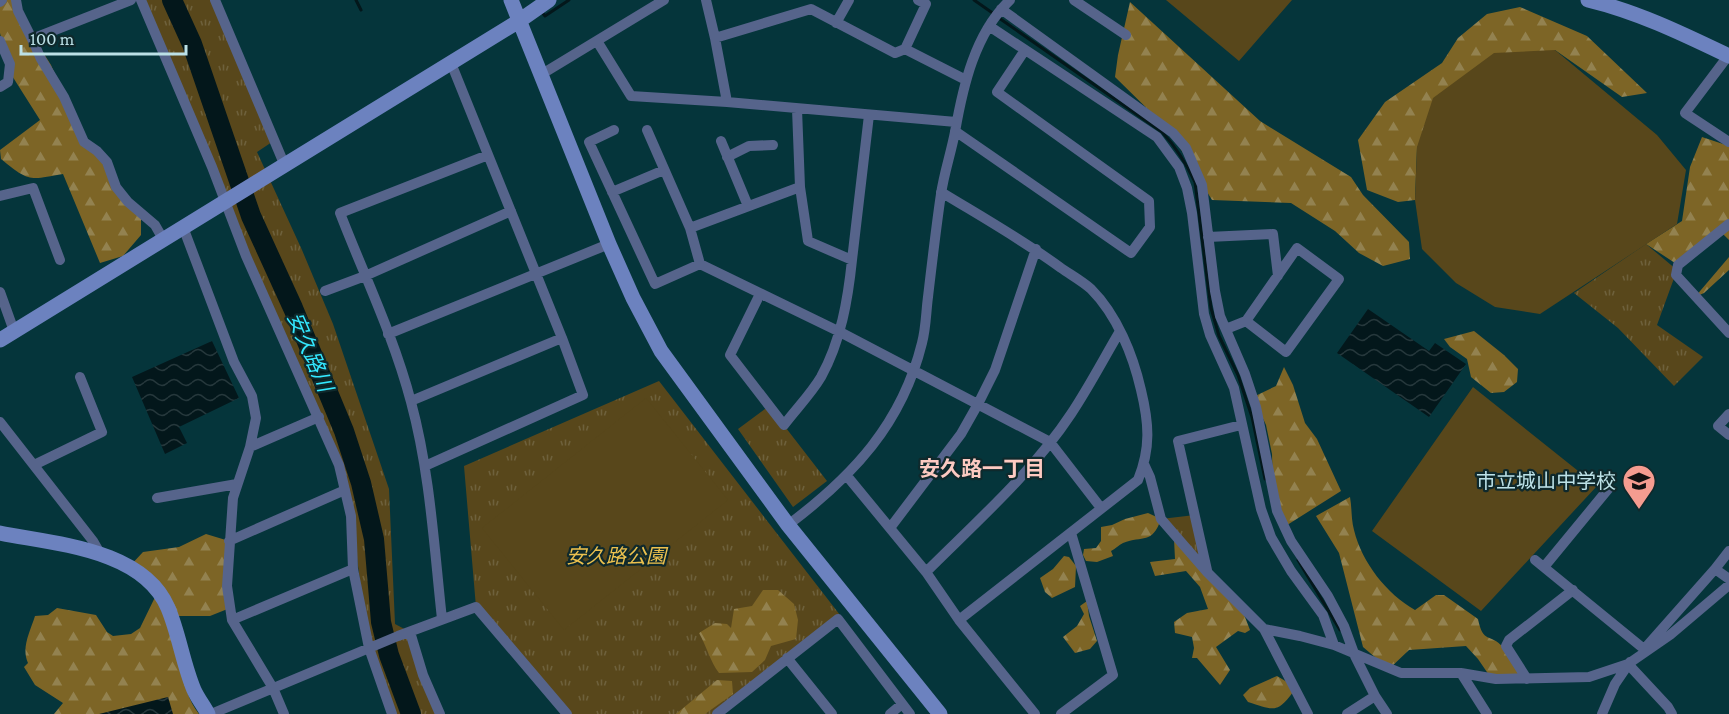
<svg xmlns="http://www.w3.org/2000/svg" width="1729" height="714" font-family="'Crimson Pro','Noto Sans JP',serif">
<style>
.grass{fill:url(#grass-tufts)}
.forest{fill:url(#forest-firs)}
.pitch{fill:#58471b}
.water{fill:url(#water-waves)}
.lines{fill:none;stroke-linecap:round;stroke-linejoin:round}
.stream{stroke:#03171b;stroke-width:3}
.river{stroke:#03171b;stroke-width:20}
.street{stroke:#56648b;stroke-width:10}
.secondary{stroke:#6c82bf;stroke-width:15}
.labels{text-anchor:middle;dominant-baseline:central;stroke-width:4.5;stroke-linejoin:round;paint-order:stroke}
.poi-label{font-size:20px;fill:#bce1e7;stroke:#0f292c;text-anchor:end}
.park-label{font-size:20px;font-style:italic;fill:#ecc14e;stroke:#0f292c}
.water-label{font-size:21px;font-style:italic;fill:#33e8ff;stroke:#0f292c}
.neighbourhood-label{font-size:21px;font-weight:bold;fill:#fdcac2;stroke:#0f292c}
</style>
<defs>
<pattern id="grass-tufts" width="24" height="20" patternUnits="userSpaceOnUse" patternTransform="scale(1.5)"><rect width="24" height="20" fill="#58471b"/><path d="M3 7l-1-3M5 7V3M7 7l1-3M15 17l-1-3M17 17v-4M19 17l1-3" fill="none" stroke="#6e613c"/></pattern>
<pattern id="forest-firs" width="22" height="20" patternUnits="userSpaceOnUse" patternTransform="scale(1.5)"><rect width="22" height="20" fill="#7d6526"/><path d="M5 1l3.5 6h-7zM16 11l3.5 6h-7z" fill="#938250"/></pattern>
<pattern id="water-waves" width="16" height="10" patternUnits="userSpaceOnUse" patternTransform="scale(1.5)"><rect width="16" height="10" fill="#03171b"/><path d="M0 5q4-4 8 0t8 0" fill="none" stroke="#26383c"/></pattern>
</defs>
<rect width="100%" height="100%" fill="#05353b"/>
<!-- grass -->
<path class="grass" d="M141,0H213L272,142L257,152L302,250L333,324L389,489L395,624L410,632L440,714H392L367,634L349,497L306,389Z
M1646,244L1677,270L1657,325L1703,357L1674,386L1618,328L1574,293Z
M659,381L840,615L715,714H567L476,607L464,466Z
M769,406L827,481L793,507L738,429Z
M1195,515L1207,572L1161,519Z"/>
<!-- forest -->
<path class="forest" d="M5,0H18L27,27L51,65L84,142L107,162L116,187L141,214V235L123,256L100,263L63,174C29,180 29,182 1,159L0,150L40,120L9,71L0,33V5Z
M1130,2L1260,121L1351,177L1363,195L1409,242L1410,259L1383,266L1359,253L1335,231L1291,203L1212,200L1169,130L1115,77L1118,55Z
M1520,7L1587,36L1647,93L1622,97L1555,50L1417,147L1415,200L1398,202L1367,190L1358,140L1385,102L1442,63L1458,38L1487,14Z
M1702,137L1729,146V240L1722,233L1678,265L1646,244L1682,221L1690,167Z
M1729,257V270L1704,293L1695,297Z
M1474,331L1504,355L1518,369L1517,382L1504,392L1491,393L1471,377L1467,359L1450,347L1444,339Z
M1284,367L1293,385L1305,423L1317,439L1341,491L1284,527L1273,492L1272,454L1266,425L1253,397L1276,386Z
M1350,497C1352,508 1351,519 1354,530C1362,563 1387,594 1415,610L1436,595H1444L1478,619C1483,644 1490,633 1503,647C1512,656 1520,669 1527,679L1491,678L1478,659L1466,646L1409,650L1389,669L1363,647L1339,553L1316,516Z
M1148,513L1161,519C1152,545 1143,535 1123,543C1119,545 1115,549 1111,551L1113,556L1097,562L1086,561L1083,555L1084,549L1096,548L1101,541V527L1112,525L1125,519Z
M206,534L229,541L230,608L210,616H178C181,649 178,687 199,714H54L63,703L35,685L24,667L28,663C21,648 30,632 35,616L48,615L57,608L96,615L107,632L113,636L131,634L140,628L158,591L130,566L143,552L179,547Z
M1174,539L1243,612L1250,630L1245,633L1238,631L1216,647L1230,670L1220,685L1197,658H1192L1194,648L1192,637L1175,633L1174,622L1187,613L1208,609L1200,587L1186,571L1155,576L1150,562L1175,559Z
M1064,556L1069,557L1076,566L1075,587L1052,598L1045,592L1040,578L1053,569Z
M763,590H778L794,604L798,620L796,639L771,646L765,660L752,672L719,673C710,661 707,647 699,633L715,623L727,624L731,628L734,609L752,606Z
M1087,601L1089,616L1097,641L1090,649L1075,653L1063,637L1077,626L1084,614L1080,606Z
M1277,676L1287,682L1293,692C1277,714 1273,710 1248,702L1243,695L1250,688Z
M717,680L732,681L733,694L705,714H676Z"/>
<!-- pitch -->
<path class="pitch" d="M1166,0H1292L1239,61Z
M1555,50L1657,135L1686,170L1677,224L1540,314L1495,307L1456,283L1422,249L1415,200L1417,147L1433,98L1494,53Z
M1473,387L1597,486L1481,611L1372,531Z
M646,398L728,500L564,630L482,528Z"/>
<!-- water -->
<path class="water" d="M1368,309L1429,351L1435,343L1466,364L1429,417L1337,353Z
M212,341L239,398L179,427L187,443L165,454L132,377Z
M168,697L173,714H99Z"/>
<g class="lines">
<!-- stream -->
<path class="stream" d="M356,0L361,10
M974,0L994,14
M542,12L545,16L569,0
M999,18L1162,132C1176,147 1186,163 1195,182L1211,308L1219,336L1238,375L1252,417L1265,479
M1298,560L1340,630"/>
<!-- river -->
<path class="river" d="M172,0L192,44L251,216L293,308L344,431L361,483L374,539L381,622L389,655L411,714"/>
<!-- street -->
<path class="street" d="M16,0L18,11L32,39L131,0
M141,0L212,167L246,256L339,465L351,516L353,569L369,648L392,714
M215,0L285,166
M706,0L715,38L811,9L895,53L905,49L966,80
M1074,0L1126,35
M0,2L2,0
M1001,9L1173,133L1186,148L1202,185L1215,291L1220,316L1245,374L1256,407L1277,511L1291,541L1328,596L1344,626L1355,656L1375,696L1387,714
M836,23L849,0
M989,26L1157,137L1179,167L1187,188L1192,213L1204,314L1210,335L1234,388L1261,509L1271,537L1291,571L1323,615L1334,645L1401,673H1461L1496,679L1589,677L1628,664L1670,635L1729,585
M715,38L727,102
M32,39L41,59L64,97L84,142L97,151L107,162L116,187L128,202L155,225L163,239
M0,41L10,64L8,82L0,87
M597,41L631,96L727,102L956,122
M905,49L926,4L918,0
M1728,56L1685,113L1729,142
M542,74L664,0
M614,130L589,142L655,284L700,264L840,332L1050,442L1101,508
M647,130L690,228L700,264
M955,131L1131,253L1150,227L1149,201L997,92L1025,50
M721,141L748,206
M727,157L749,146L773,145
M612,192L664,170
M941,192C982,217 1023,240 1061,268C1071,275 1082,281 1091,289C1117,315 1133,355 1141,390C1149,423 1151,448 1138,480L959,620
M0,196L33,188L60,260
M1729,224L1678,265L1676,275L1729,333
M183,227L234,362L252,396L256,418L250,447L233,498L227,586L232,620L273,688L284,714
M690,228L800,187
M1208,237L1273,234L1278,276
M852,260L869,115
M325,291L365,276L511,211
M0,292L14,331
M760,294L730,355L784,425C796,409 811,394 821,377C841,341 848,299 852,260L808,241L800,187L797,109
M1226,329L1246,321L1286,352L1339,279L1297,248L1246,321
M388,334L609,244
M411,401L562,338
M1729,414L1718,426L1729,435
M0,422L93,541L101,555
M250,447L319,417
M1144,464L1150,477L1161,519L1207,572L1264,629L1300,636L1334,645
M34,465L102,432L80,377
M425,466L583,395L562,338L451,63
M847,476L926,572L959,620L1035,714
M157,498L237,484
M788,525C853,476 902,424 922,343C926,328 926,312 928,297C932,263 936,228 941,194C944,173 951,153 955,132C963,86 975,33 1010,0
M890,528L961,434L978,404L995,370L1036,249
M229,541L345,490
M1729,551L1715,569L1729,579
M1535,560L1644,649
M1544,567L1609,488
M1207,570L1178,441L1241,425
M926,572C976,522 1032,473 1071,414C1089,387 1104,358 1120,331
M442,619C434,546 430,472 411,402C394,337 364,275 340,213L488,155
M232,620L353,569
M1264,629L1308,714
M410,632L423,675L440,714
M1646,647L1715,569
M787,658L832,714
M1628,664L1668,707L1672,714
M1461,673L1487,714
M1527,679L1506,646L1509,640L1573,590
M211,714L398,636L476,607L567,714
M717,714L838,619L910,714
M890,714L902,704
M1061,714L1113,675L1071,533
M1347,714L1375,696
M1602,714L1615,684L1630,662"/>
<!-- secondary -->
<path class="secondary" d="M511,0L609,244L633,298L661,351L788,525L940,714
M1588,0C1638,12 1683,34 1729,56
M0,340L519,21L549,0
M0,533C55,544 143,549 168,608C179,634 183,664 194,690C198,699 204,706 208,714"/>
</g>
<!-- icons -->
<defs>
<symbol id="school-pin" viewBox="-11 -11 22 30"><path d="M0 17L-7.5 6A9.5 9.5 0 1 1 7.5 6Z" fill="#f59c90" stroke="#0f292c"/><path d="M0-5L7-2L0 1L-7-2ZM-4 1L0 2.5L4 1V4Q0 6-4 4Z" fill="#111"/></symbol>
</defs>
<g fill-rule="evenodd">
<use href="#school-pin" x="1620" y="462" width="38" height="52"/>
</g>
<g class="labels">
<!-- poi labels -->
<g class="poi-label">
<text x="1616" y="481">市立城山中学校</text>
</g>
<!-- park labels -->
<g class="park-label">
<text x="616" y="556">安久路公園</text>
</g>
<!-- water labels -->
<g class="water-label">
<text transform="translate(310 352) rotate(67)">安久路川</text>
</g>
<!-- neighbourhood labels -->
<g class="neighbourhood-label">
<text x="982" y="469">安久路一丁目</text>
</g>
</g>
<!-- scale -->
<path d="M21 45v9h165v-9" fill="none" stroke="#bce1e7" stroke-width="3"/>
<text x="30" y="45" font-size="18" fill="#bce1e7" stroke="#0f292c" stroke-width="4.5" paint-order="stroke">100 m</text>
</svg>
